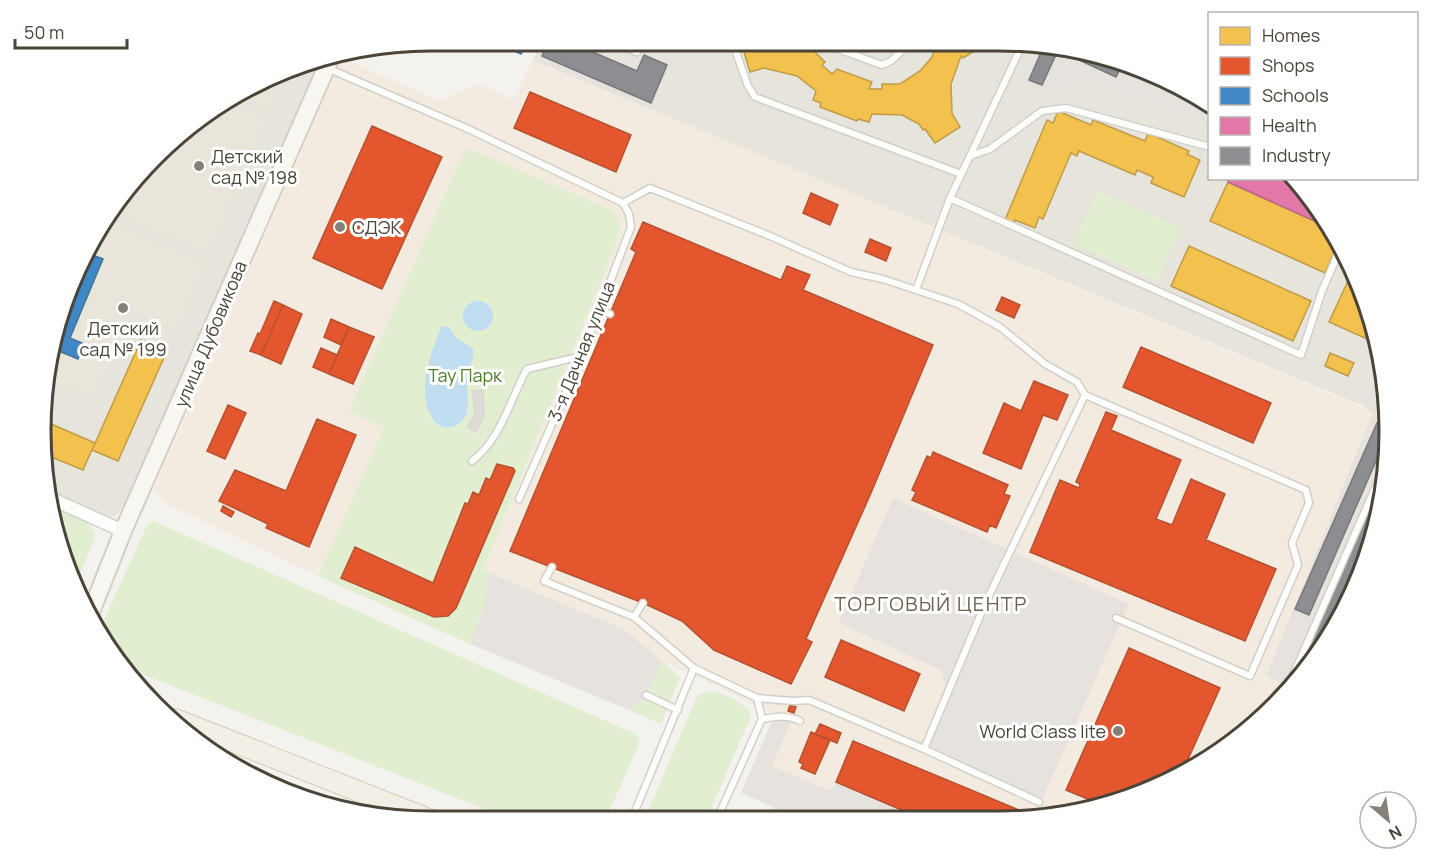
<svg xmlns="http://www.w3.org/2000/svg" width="1430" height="862" font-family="Manrope,sans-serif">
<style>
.residential{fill:#e7e4dc}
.commercial{fill:#f3ebdf}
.industrial{fill:#e6e2de}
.education{fill:#eae5da}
.green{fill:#e1eecf}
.parking{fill:#e6e3df}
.water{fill:#c0ddf1}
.homes{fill:#f2c14e;stroke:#c09c48;stroke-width:1.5}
.shops{fill:#e4572e;stroke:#b65131;stroke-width:1.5}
.schools{fill:#3f88c5;stroke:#43749b;stroke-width:1.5}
.health{fill:#e377a8;stroke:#b56887;stroke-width:1.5}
.industry{fill:#8d8d92;stroke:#797777;stroke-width:1.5}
.building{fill:#dedbd6;stroke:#dcd9d4;stroke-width:1.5}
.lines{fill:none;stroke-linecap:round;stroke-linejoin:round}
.lane-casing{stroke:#d2d0cb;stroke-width:9}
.street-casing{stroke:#d2d0cb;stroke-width:15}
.secondary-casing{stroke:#d3cfc5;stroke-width:20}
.primary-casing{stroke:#d6cebb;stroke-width:22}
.lane{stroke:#fdfdfc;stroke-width:6}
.street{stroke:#fdfdfc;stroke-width:12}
.secondary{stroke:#f7f6f1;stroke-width:16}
.primary{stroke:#f2efe6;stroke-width:20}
.poi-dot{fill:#868178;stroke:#fff;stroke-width:2}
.labels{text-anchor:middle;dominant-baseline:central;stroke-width:6;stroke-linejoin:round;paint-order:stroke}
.poi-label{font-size:18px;fill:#4b4439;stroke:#fff;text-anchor:start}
.street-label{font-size:18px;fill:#4b4439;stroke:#fff}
.park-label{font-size:18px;fill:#4a7f2a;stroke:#fff}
.neighbourhood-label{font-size:20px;letter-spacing:1.5px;fill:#6e6250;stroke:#fff}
.rim{fill:none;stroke:#4b4439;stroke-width:3}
</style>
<rect width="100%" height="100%" fill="#f4f2ee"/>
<!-- residential -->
<path class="residential" d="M684,41H1025L1039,44L1019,83L1045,94L1085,82L1209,123L1210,178L1295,179L1324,214L1360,282L1382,355L1383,367L1363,406L652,110Z
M325,58L130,499L116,516L107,517L50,491L41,431L61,306L107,214L194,121L306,61Z"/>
<!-- commercial -->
<path class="commercial" d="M342,58L439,101L479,84L514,100L533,60L1374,412L1266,676L1291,688L1275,707L1195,769L1124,801L1025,821H805L741,793L775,714L662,661L623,629L616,626L483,571L618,239L621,223L611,210L473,150H466L463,153L349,411L384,428L318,576L163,502L154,489Z"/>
<!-- industrial -->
<path class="industrial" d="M542,41H632L675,60L652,110L533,60Z
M1039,44L1125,61L1209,103V123L1085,83L1045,94L1019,83Z
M1383,367L1389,431L1382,508L1363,571L1353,594L1323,648L1291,688L1266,676L1373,413L1363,406Z"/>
<!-- education -->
<path class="education" d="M285,72L269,109L240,96Z
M229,102L266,118L208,252L110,210L194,121Z
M103,222L204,263L176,329L129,310L93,395L49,377L61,306Z"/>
<!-- green -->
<path class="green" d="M466,150H473L611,210L621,223L618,239L483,570L489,573L484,605L470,644L318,576L384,428L349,411L463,153Z
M1097,191L1181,228L1157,281L1074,244Z
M53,508C68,514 94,519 95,538L76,584L61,556Z
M153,521L633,733L639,739V744L605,821H515L119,665L100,629L147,525Z
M662,661L680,677L661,724L629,710L643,701Z
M707,691C723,693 738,699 750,711V718L706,821H644L697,696Z
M208,750L374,814L305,801L214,755Z"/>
<!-- parking -->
<path class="parking" d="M632,41H684L675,60Z
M893,498L1129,604L1042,800L920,751L946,686L941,670L839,623Z
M489,573L623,629L662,661L643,701L629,710L470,644L484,605Z
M1274,708L1245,730L1254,711Z
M778,719L791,722L772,766L831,791L836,782L928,821H805L741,793L770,725Z"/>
<!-- water -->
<path class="water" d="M463 316a15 15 0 1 1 30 0a15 15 0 1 1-30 0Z
M442,326L449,327L457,339L473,348C475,358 468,368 467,379C466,389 470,406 466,415C463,421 458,425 452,427C434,432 425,407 425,393C424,370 433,347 442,326Z"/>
<!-- homes -->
<path class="homes" d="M745,41H812L815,52L825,62L822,65L832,74L837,69L872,82L869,89H882V84H900L920,71L932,57L938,41L989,42L963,58L961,56L951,84L952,113L960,127L935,143L925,129L923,130L919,124L902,115L872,114L869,122L858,119L857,121L820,107L821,103L813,100L816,91L797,76L764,68L750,72L741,42Z
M1058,111L1091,125L1093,120L1145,141L1148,133L1189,151L1187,154L1200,160L1184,197L1151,183L1153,177L1137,170L1135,175L1079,151L1077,156L1071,153L1043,219L1039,217L1035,228L1015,220L1014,224L1005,220L1047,120L1053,123Z
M1228,182L1332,229L1339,242L1325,273L1210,221Z
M1189,246L1311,301L1293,341L1171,286Z
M1353,270L1360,282L1373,325L1367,339L1329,322Z
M141,340L167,351L118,461L92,450Z
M1330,353L1354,363L1348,376L1325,366Z
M42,420L95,443L83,470L44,454L41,431Z"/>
<!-- shops -->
<path class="shops" d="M530,92L631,135L616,172L514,128Z
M372,126L442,157L382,289L313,258Z
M811,193L838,205L830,225L803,213Z
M643,222L781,280L787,266L810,275L803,290L933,345L871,493L806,639L812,642L791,684L714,650L682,621L643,603L510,551L636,252L631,249Z
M870,239L891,248L886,261L865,252Z
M1002,297L1020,305L1014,318L996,310Z
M274,301L283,305L261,355L250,351L258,333L260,334Z
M283,305L302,314L281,364L261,355Z
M331,319L349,327L341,345L324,337Z
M349,327L374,337L353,384L329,374Z
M1141,347L1271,403L1253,443L1123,387Z
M321,348L337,355L329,374L313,367Z
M1034,381L1068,395L1057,420L1043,415L1021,469L983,453L1004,403L1021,411Z
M228,405L246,413L225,459L207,451Z
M1106,412L1117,416L1111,430L1181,460L1156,519L1172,525L1191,479L1225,494L1206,540L1276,569L1245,641L1030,552L1060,480L1079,488L1080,484L1076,482Z
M317,419L356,435L309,547L266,528L268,524L219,501L235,470L286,491Z
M933,452L1008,485L1004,494L1010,496L996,528L990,525L987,532L912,500L916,492L912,490L927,456L931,458Z
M497,464L513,468L515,471L456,608L448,616L434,617L341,578L355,547L433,583L465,503L468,504L473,492L479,495L486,478L490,480Z
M223,506L234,512L231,517L221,511Z
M841,640L920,674L904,711L825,677Z
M1129,648L1220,688L1181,775L1124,801L1102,805L1066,790Z
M790,705L796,707L794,713L788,711Z
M820,724L841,733L837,743L815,734Z
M811,732L830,740L815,774L801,768L803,764L799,762Z
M853,741L947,780L1038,818L1025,821L925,820L836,782Z
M791,811L798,815L796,821L788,817Z"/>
<!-- schools -->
<path class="schools" d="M492,41H527L521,54Z
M87,253L103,259L70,338L84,344L78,359L54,349L57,342L55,341L61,306Z"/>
<!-- health -->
<path class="health" d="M1229,178H1284L1301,186L1324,214L1332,229L1228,182Z"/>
<!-- industry -->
<path class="industry" d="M548,41H567L637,71L644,55L667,65L651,103L542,56Z
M1044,45L1059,48L1042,85L1029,80Z
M1071,50L1116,59L1123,63L1116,77L1068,55Z
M1377,423L1389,429V431L1309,615L1295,609Z
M1385,477L1382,508L1368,553L1342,614L1323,648L1291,686Z"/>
<!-- building -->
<path class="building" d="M483,390L484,416L476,432L467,427L475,414L472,391Z
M773,809L786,815L783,821H767Z"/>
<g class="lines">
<defs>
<path id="lane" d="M610,41L637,52
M732,41L748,86L755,97L961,174
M828,41L835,48L882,65L891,61L912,41
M327,68L466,128L623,203
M970,156L1024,41
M950,198L1301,355L1322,291L1341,247
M623,203L650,188L770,236L851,272L883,279L958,304L1000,327L1045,364L1077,382L1085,395L985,604L924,749L1039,802
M916,290L950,198L970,156L990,149L1042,111L1066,108L1210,147
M598,310L610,314
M1085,395L1306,490L1309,503L1292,543L1298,565L1250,676L1116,618
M472,461C501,440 510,399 527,369L582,356
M519,499L582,356L631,227L629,214L623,203
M552,567L544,581L634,617L694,668L757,698L793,701L809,700L924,749
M634,617L643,603
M646,695L678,710
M1283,698L1387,461
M762,719C776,717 787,714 800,721
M631,821L694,668
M716,821L762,719L757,698"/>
<path id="street" d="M52,499L123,531"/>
<path id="secondary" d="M91,612L123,531L331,57"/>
<path id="primary" d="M175,719L434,821"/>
</defs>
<!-- lane casing -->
<use href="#lane" class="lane-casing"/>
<!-- street casing -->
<use href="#street" class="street-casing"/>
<!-- secondary casing -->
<use href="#secondary" class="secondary-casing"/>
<!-- primary casing -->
<use href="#primary" class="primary-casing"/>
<!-- lane -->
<use href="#lane" class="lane"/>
<!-- street -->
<use href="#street" class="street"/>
<!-- secondary -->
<use href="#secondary" class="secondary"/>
<!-- primary -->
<use href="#primary" class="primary"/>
</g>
<!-- markers -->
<g class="poi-dot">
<circle cx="199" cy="166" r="6"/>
<circle cx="340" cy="227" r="6"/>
<circle cx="123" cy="308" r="6"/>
<circle cx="1118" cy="731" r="6"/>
</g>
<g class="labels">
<!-- poi labels -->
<g class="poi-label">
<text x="211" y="156">Детский<tspan x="211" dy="21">сад № 198</tspan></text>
<text x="352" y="227">СДЭК</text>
<text x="123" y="328" text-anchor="middle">Детский<tspan x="123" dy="21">сад № 199</tspan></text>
<text x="1106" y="731" text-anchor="end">World Class lite</text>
</g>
<!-- street labels -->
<g class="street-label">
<text transform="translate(210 334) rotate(-67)">улица Дубовикова</text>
<text transform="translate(581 351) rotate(-68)">3-я Дачная улица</text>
</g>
<!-- park labels -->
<g class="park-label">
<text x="465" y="375">Тау Парк</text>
</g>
<!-- neighbourhood labels -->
<g class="neighbourhood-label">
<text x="931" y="603">ТОРГОВЫЙ ЦЕНТР</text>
</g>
</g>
<!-- crop -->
<path d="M0 0H1430V862H0ZM431 51H999A380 380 0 0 1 1379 431V431A380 380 0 0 1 999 811H431A380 380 0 0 1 51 431V431A380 380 0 0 1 431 51Z" fill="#fff" fill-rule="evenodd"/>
<path class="rim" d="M431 51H999A380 380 0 0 1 1379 431V431A380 380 0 0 1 999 811H431A380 380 0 0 1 51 431V431A380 380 0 0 1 431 51Z"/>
<!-- legend -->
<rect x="1208" y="12" width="210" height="168" fill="#ffffff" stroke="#b7b4b0" stroke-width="1.5"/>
<rect x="1220" y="27" width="30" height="18" fill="#f2c14e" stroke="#b7b4b0" stroke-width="1.5"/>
<text x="1262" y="42" font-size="18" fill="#4b4439">Homes</text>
<rect x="1220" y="57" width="30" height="18" fill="#e4572e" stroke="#b7b4b0" stroke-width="1.5"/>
<text x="1262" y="72" font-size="18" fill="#4b4439">Shops</text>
<rect x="1220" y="87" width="30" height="18" fill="#3f88c5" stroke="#b7b4b0" stroke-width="1.5"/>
<text x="1262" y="102" font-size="18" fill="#4b4439">Schools</text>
<rect x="1220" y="117" width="30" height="18" fill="#e377a8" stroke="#b7b4b0" stroke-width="1.5"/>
<text x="1262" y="132" font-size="18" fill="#4b4439">Health</text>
<rect x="1220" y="147" width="30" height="18" fill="#8d8d92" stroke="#b7b4b0" stroke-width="1.5"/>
<text x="1262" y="162" font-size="18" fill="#4b4439">Industry</text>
<!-- north arrow -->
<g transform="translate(1388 820) rotate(151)"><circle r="28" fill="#ffffff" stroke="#b7b4b0" stroke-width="1.5"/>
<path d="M0-4.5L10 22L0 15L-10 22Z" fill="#868178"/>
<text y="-9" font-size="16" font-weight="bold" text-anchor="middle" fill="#4b4439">N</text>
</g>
<!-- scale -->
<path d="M15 39v9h112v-9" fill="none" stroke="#4b4439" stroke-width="3"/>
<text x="24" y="39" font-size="18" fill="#4b4439" stroke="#ffffff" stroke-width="4.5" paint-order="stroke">50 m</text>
</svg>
